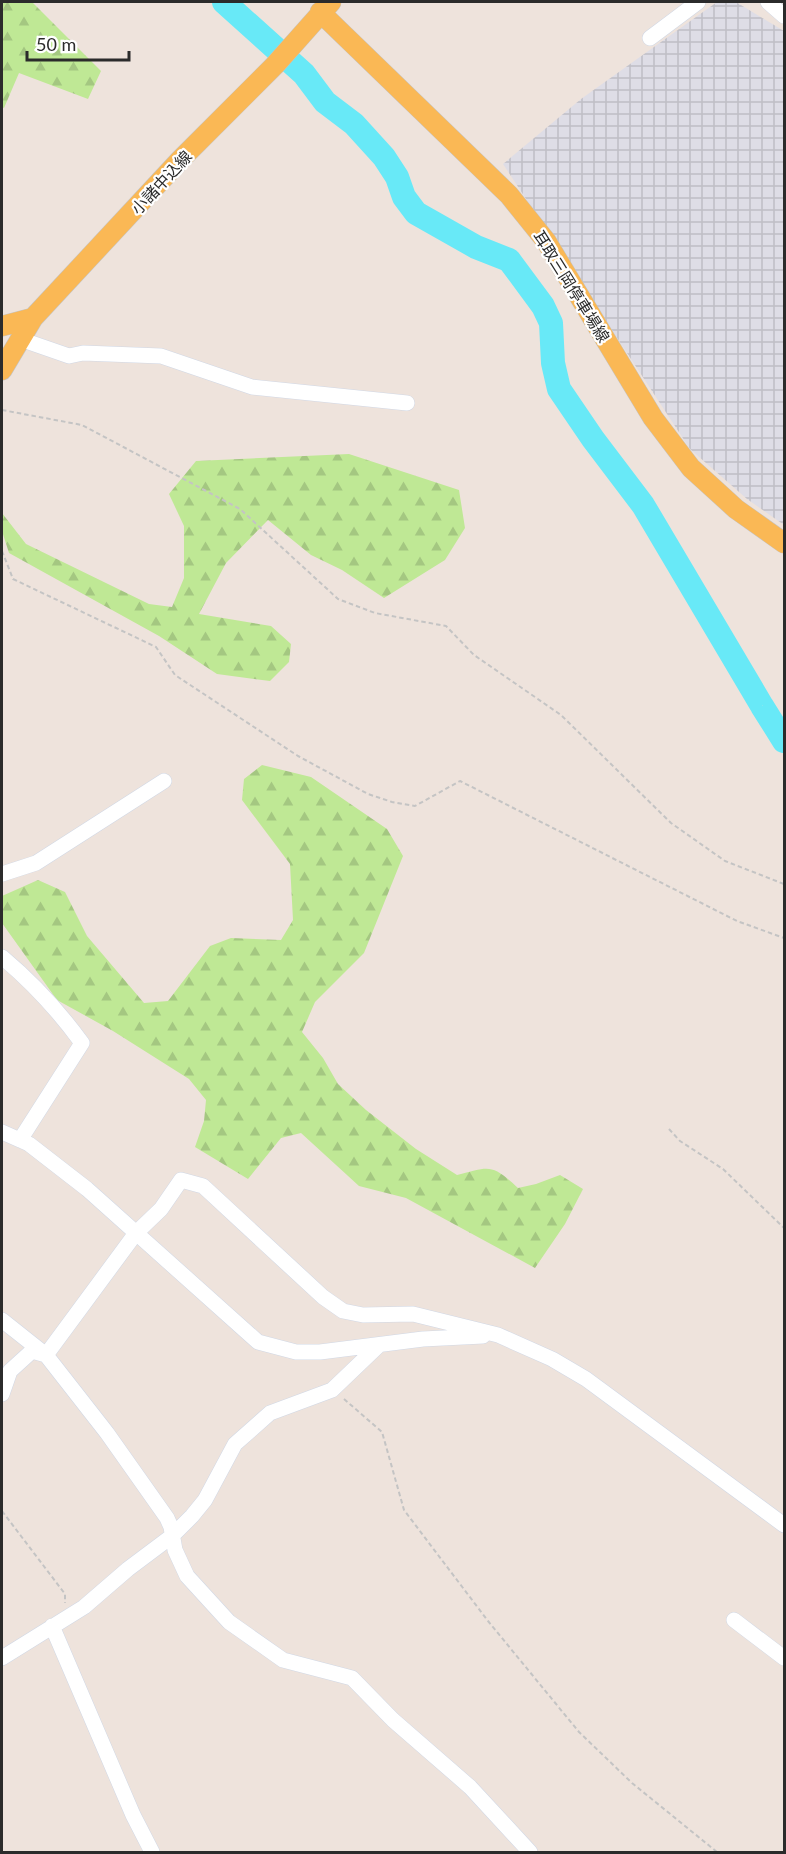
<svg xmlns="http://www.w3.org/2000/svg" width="786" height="1854" font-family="Lato,'Noto Sans JP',sans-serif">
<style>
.industrial{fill:url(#industrial-grid)}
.forest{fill:url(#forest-firs)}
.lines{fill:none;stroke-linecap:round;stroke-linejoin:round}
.river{stroke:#68e9f7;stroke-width:24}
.minor-casing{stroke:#d1d8e5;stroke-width:16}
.major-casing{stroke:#c4c4c4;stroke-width:21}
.path{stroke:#c4c4c4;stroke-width:2;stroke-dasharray:4.5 3;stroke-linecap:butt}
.minor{stroke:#fff;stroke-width:15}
.major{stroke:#fab855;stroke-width:20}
.labels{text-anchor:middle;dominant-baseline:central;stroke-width:4.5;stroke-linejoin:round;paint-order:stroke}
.street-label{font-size:16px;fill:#2b2b2b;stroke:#fff}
</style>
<defs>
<pattern id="industrial-grid" width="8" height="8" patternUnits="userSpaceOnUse" patternTransform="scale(1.5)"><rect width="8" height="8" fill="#dedde6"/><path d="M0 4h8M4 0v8" fill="none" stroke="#bfbec5"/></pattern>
<pattern id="forest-firs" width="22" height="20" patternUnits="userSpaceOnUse" patternTransform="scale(1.5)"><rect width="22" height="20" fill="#bfe895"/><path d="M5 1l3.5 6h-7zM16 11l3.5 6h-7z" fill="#a4c781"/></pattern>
</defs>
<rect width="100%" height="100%" fill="#eee3dc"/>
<!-- industrial -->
<path class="industrial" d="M717,2H736L784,31V525L747,499L690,449L503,164L581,99Z"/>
<!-- forest -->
<path class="forest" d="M2,2H32L101,71L88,99L19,73L4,108L2,107Z
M349,454L459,490L465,528L445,560L384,598L342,570L311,555L268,520L226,563L199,614L271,626L291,644L289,662L270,681L217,674L159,636L9,553L2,531V513L26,544L149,604L172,607L184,578V526L169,494L196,461Z
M262,765L311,777L387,829L403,856L364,953L315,1002L302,1032L323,1058L338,1084L366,1110L416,1149L457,1175C491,1166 492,1164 518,1188L536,1184L560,1175L583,1189L565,1224L535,1268L406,1198L359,1186L301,1133L281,1138L248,1179L195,1147L204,1121L206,1100L189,1079L113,1031L57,1000L2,923V896L38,880L65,892L87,936L144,1003L168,1001L210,946L231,938L281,940L293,920L290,864L242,800L244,779Z"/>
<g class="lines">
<!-- river -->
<path class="river" d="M224,2L304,74L325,102L354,124L384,157L397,177L404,197L416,213L476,247L509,260L543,306L551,323L553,363L559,389L593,439L643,505L762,706L784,741"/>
<defs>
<path id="minor" d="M768,2L784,16
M650,38L698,2
M20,339L69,356L83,353L161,356L252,387L407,403
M2,874L36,863L164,781
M2,957C33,983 58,1010 82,1043L20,1140
M2,1132L29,1144L87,1189L258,1342L296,1352H320L423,1339L483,1336
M2,1320L46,1355L107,1433L167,1518L171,1527L175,1550L187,1576L229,1622L283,1660L352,1678L393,1720L470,1787L530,1852
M46,1355L136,1233L161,1209L181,1180L203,1186L323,1297L343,1311L363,1315L413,1314L498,1335L552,1359L586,1379L784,1525
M2,1394L10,1371L32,1351L46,1355
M734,1620L784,1658
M52,1626L133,1815L152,1852
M2,1658L84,1607L128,1569L172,1536L192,1516L205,1500L235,1444L270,1413L332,1390L378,1346"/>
<path id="major" d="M320,12L509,195L546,241L653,418L691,468L736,509L784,543
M2,326L33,318
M2,370L33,318L180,160L275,65L331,2"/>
</defs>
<!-- minor casing -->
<use href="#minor" class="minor-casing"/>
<!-- major casing -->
<use href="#major" class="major-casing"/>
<!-- path -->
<path class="path" d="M2,410L82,425L240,509L338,599L375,613L446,626L474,655L561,715L671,823L725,861L784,884
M2,551L13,579L156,647L175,675L298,756L368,794L392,802L415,806L460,781L737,921L784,938
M669,1129L680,1141L723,1169L784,1228
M344,1399L382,1432L404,1510L488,1621L579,1732L632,1783L717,1852
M2,1511L65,1594V1603"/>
<!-- minor -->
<use href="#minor" class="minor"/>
<!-- major -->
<use href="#major" class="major"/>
</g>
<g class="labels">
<!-- street labels -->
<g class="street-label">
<text transform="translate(161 182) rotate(-47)">小諸中込線</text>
<text transform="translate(572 286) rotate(58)">耳取三岡停車場線</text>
</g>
</g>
<!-- border -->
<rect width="786" height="1854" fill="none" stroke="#2b2b2b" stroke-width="6"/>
<!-- scale -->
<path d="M27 51v9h102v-9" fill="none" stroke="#2b2b2b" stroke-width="3"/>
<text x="36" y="51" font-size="18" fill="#2b2b2b" stroke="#ffffff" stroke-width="4.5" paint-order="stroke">50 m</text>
</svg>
